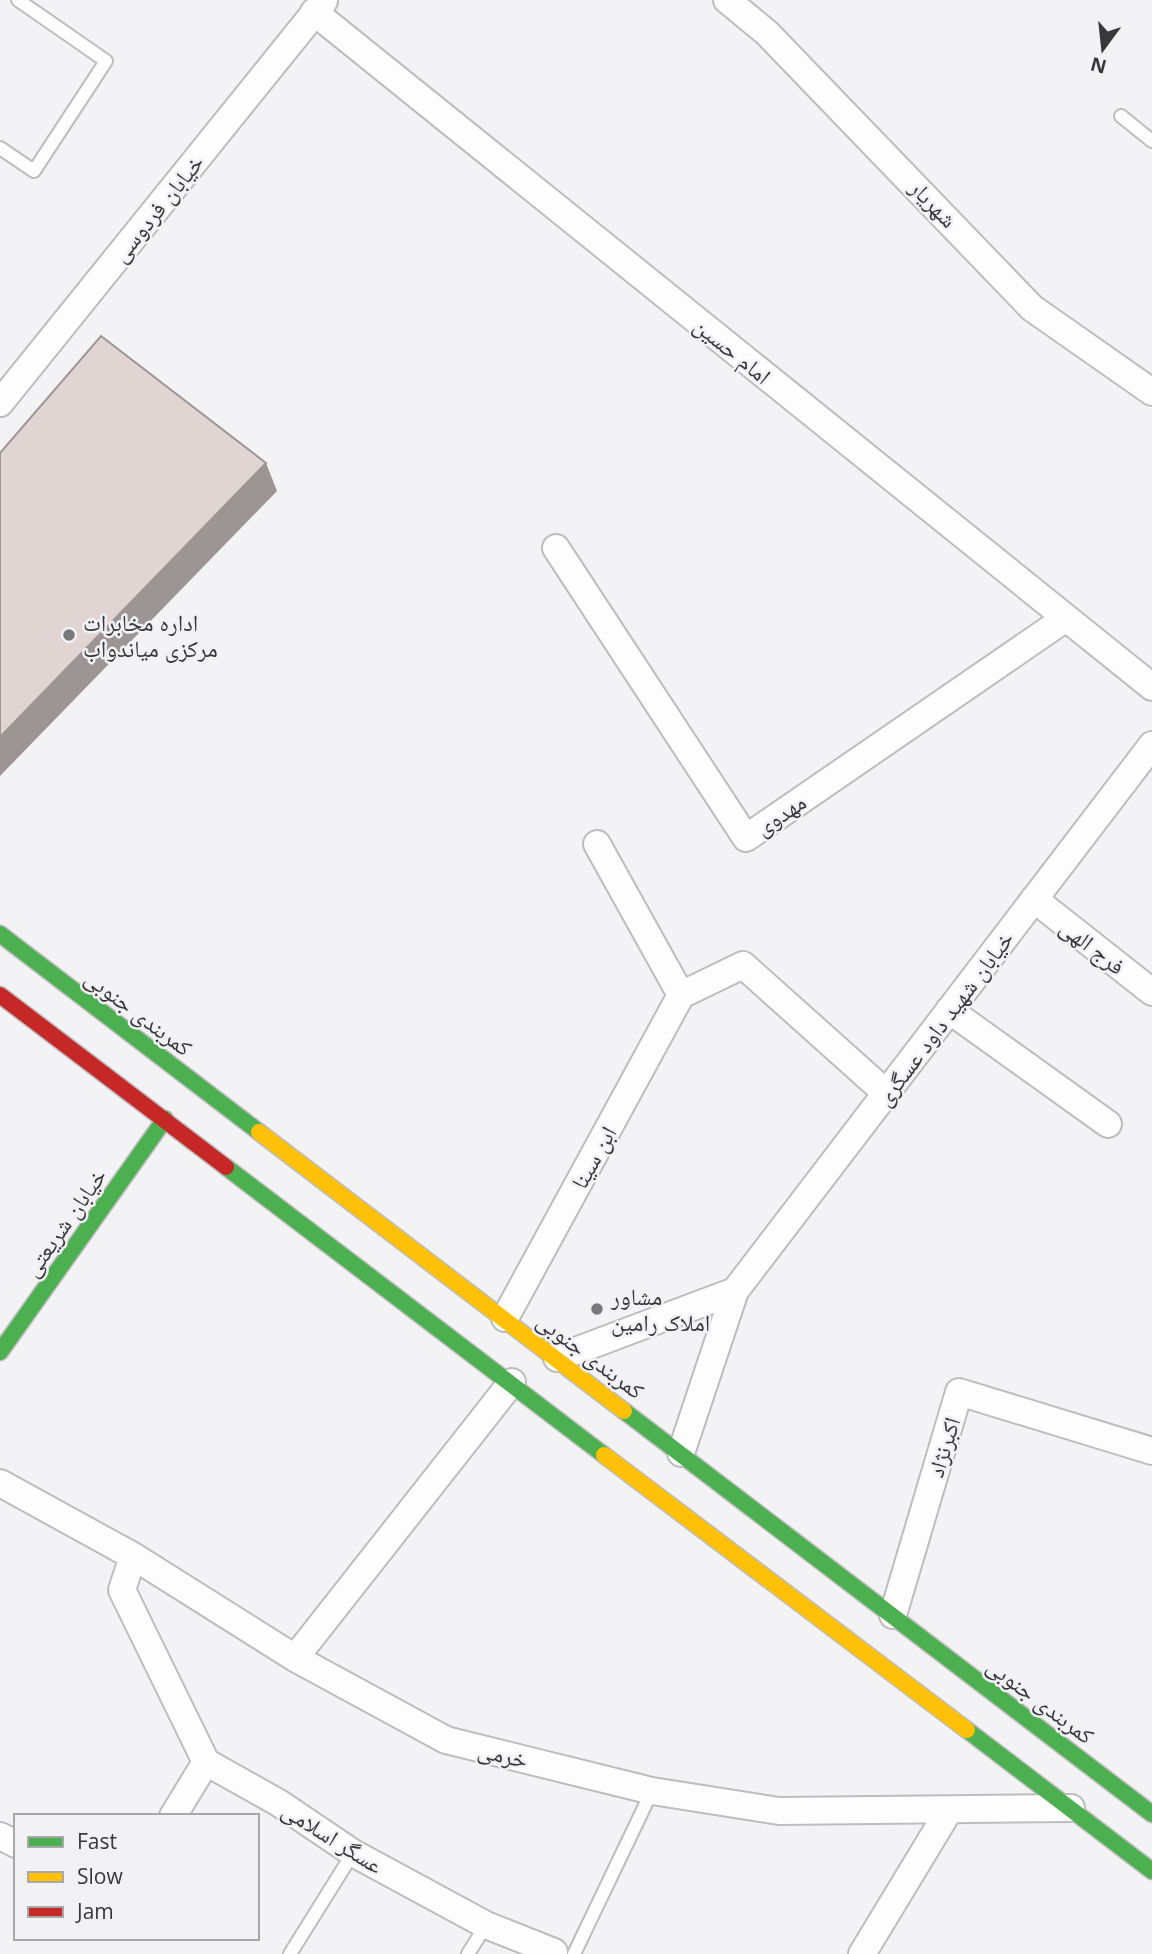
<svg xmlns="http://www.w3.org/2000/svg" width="1152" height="1954" font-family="'Open Sans','Noto Naskh Arabic',sans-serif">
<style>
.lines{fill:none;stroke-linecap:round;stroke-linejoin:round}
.lane-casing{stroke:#bdbcbe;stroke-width:16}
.street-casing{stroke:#bdbcbe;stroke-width:30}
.fast-casing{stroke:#bdbcbe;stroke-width:19}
.slow-casing{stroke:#bdbcbe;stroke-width:19}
.jam-casing{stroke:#bdbcbe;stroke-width:19}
.lane{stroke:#fdfdfe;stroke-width:12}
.street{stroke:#fdfdfe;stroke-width:26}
.fast{stroke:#4caf50;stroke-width:16}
.slow{stroke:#ffc107;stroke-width:16}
.jam{stroke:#c62828;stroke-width:16}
.shaded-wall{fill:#9d9594}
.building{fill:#e0d5d3;stroke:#9d9594;stroke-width:2}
.poi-dot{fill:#79787b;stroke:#f2f1f6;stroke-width:2.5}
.labels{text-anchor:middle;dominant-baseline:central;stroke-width:5;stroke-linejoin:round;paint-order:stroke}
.street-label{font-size:23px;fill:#383739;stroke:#f2f1f6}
.poi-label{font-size:23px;fill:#383739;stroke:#f2f1f6;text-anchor:start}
</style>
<rect width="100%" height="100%" fill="#f3f2f5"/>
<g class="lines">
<defs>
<path id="lane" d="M1121,116L1152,141
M0,148L34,171L106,61L18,0
M290,1954L353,1853
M468,1954L486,1925
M574,1954L652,1791"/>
<path id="street" d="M727,0L767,33L1032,308L1152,392
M314,12L1152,687
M0,403L324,1
M556,548L746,838L1066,618
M597,844L681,995L743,965L886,1093
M1034,899L1152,992
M949,1010L1108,1124
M735,1291L1152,745
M505,1318L681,995
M557,1358L735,1291L681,1453
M0,1483L133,1556L295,1658L446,1740L652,1791L779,1811L1071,1808
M133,1556L122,1590L206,1762L279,1803L353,1853L486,1925L554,1952
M893,1615L959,1392L1152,1451
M295,1658L512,1382
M173,1816L206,1762
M0,1836L16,1844
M862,1954L948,1812"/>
<path id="fast" d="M0,934L259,1132
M226,1167L604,1455
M0,1352L165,1119
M624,1411L1152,1814
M967,1730L1152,1871"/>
<path id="slow" d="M259,1132L624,1411
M604,1455L967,1730"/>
<path id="jam" d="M0,995L226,1167"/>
</defs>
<!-- lane casing -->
<use href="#lane" class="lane-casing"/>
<!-- street casing -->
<use href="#street" class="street-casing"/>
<!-- fast casing -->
<use href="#fast" class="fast-casing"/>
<!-- slow casing -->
<use href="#slow" class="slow-casing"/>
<!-- jam casing -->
<use href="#jam" class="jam-casing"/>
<!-- lane -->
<use href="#lane" class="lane"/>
<!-- street -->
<use href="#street" class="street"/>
<!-- fast -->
<use href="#fast" class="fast"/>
<!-- slow -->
<use href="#slow" class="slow"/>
<!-- jam -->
<use href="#jam" class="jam"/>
</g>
<!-- shaded-wall -->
<path class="shaded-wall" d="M266,463L277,491L0,776V737Z"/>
<!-- building -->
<path class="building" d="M101,336L266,463L0,737V453Z"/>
<!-- markers -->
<g class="poi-dot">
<circle cx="69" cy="635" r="7"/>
<circle cx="597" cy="1309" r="7"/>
</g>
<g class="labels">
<!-- street labels -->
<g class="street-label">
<text transform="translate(934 203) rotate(46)">شهریار</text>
<text transform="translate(157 208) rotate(-51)">خیابان فردوسی</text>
<text transform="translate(733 350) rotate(39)">امام حسین</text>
<text transform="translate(780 814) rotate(-34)">مهدوی</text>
<text transform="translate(1093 946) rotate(38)">فرج الهی</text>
<text transform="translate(139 1012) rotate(37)">کمربندی جنوبی</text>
<text transform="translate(944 1018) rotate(-53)">خیابان شهید داود عسگری</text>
<text transform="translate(593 1157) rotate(-61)">ابن سینا</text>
<text transform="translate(64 1222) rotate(-55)">خیابان شریعتی</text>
<text transform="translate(591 1355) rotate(37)">کمربندی جنوبی</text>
<text transform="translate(943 1447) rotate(-73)">اکبرنژاد</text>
<text transform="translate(1041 1700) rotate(37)">کمربندی جنوبی</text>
<text transform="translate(503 1754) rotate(13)">خرمی</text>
<text transform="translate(333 1837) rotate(32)">عسگر اسلامی</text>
</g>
<!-- poi labels -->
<g class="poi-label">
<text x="83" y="622">اداره مخابرات<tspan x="83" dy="26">مرکزی میاندواب</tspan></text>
<text x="611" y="1296">مشاور<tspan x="611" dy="26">املاک رامین</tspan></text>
</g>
</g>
<!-- legend -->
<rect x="14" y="1814" width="245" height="126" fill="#f2f1f6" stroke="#a8a7aa" stroke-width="2"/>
<rect x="28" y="1837" width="35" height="10" fill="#4caf50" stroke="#a8a7aa" stroke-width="2"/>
<text x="77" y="1849" font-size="21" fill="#383739">Fast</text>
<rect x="28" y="1872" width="35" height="10" fill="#ffc107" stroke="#a8a7aa" stroke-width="2"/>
<text x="77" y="1884" font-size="21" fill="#383739">Slow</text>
<rect x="28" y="1907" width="35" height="10" fill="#c62828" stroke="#a8a7aa" stroke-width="2"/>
<text x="77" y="1919" font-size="21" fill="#383739">Jam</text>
<!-- north arrow -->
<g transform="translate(1103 49) rotate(195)" stroke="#f2f1f6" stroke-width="5" paint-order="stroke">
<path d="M0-5L12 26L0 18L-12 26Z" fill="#383739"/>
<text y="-10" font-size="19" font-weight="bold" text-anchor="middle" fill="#383739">N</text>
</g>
</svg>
